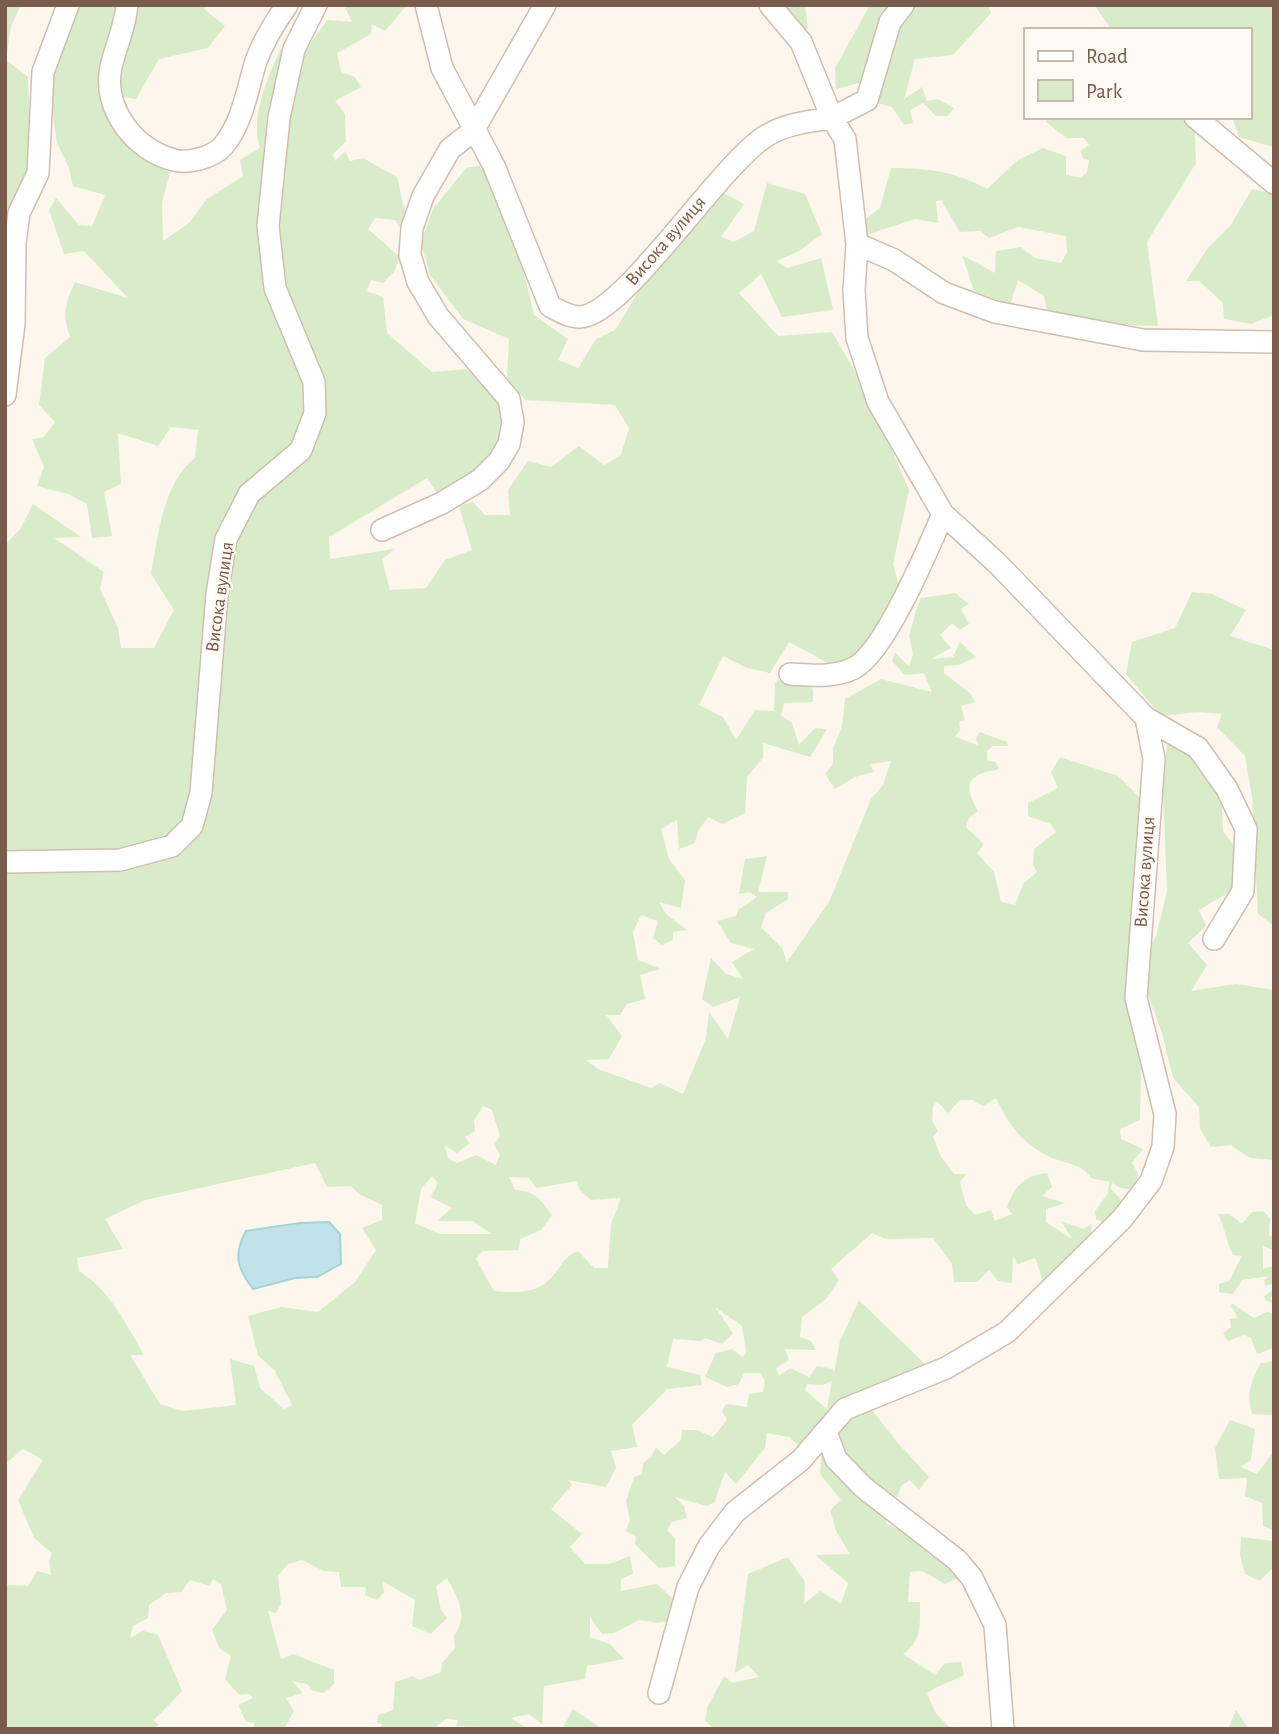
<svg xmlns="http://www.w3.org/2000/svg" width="1279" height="1734" font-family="'Alegreya Sans',sans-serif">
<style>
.green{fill:#d8ecc9;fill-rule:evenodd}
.water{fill:#bfe3e8;stroke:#a5d3da;stroke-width:2}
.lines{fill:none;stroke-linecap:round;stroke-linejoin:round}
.minor-casing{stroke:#d1beb0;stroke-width:24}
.minor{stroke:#fff;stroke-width:21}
.labels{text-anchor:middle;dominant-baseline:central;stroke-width:5;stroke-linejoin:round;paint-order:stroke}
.street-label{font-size:19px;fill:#7a5c4d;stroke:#fffaf3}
</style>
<rect width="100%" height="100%" fill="#fdf6ec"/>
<!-- green -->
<path class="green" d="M5,5H21L11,26L6,60L28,77C28,116 40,189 5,214Z
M78,5H206L204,9L225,26L208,48L159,59L136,99L106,95L142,152L170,173L162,203L163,241L189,223L207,199L243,176L240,160L260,148C246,110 282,44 302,11L290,98L305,51L327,20L352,22L344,5H407L385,31L372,24L371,34L337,53L341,72L355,77L361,87L335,101L345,114L346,142L333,154L335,161L345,151L350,161L363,158L397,177L407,221L399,227L395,220L375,218L368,229L400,257L394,272L383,283L371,280L367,291L383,297L387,333L432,372L467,369L503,404L508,433L497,457L441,499L427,478L329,537L330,559L394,549L382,560L390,590L426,588L445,560L472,550L459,506L473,502L485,515H510L508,490L528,461L551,467L579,446L604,465L621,455L629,428L615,405L525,400L507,378L509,339L463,319L430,275L421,242L433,209L466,168L484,165L520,257L534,315L568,339L558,360L578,368L596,339L615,330L638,292L722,192L744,204L721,237L734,242L754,231L767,183L805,194L822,234L799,251L776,261L787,268L821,258L833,310L782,317L761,274L739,293L778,336L832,332L868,394L909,490L893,564L901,592L861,655L834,666L789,642L770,673L747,668L723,656L699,705L723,717L736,740L755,710L774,711L775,683L783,677L808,681L813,690V702L784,703L781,715L792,723L799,745L815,728L827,729L810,757L763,743V758L747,777L745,813L722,824L708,817L698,831L695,843L679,849L677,820L661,829L669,859L685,880L681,908L659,902L666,914L687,930L673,932V940L662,945L653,938L658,921L641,915L633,932L638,960L661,969L640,975L645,999L627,1004L620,1015H606L622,1036L609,1059L586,1060L598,1069L651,1088L660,1083L683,1094L706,1038L709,1012L728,1039L740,997L713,1007L702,999L711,958L726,974L743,979L732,962L754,949L731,943L717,921L736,916L738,910L757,897L750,892L739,894L745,859L767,856L758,892H788V899L766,913L761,927L782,948L787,962L829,902L871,799L883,785L891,761L871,764L873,772L855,777L835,789L825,774L833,764V748L842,726L845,699L881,679L932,692L924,673L905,675L892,661L895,653L909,666L913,654L909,635L920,598L955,593L969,604L961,609L969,624L960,630L952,623L940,635L951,648L931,659L953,657L960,642L976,657L959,665L944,666V673L970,693L975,702L961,706L965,720L959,721L960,730L955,737L978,745L976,738L980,732L1007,742L1008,746H993L987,751V760L996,762L999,769C970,775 961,781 978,811L969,818L966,827L984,844L977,853L994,872L1001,902L1015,905L1023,884L1037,872L1033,865L1034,849L1056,832L1051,824L1028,816V803L1058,788L1051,772L1060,757L1118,776L1146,804L1140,1120L1120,1129L1121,1139L1143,1149L1132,1163L1138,1173L1137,1190L1121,1188L1112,1183L1111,1189L1125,1203L1108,1224L1096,1219L1095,1211L1108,1193L1109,1182L1091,1178C1083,1164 1062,1163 1048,1156C1021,1143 1008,1123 996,1098L983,1106L973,1100H960L948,1113L937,1101L933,1106L932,1121L938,1131L933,1136L940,1155L954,1174H966L960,1182L966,1205L975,1215L991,1210L995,1221L1012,1214L1007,1207C1015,1185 1024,1176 1047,1173L1052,1187L1042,1196L1065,1203L1046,1209V1222L1072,1239L1061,1221L1083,1229L1092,1224L1090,1243L1044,1284L1035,1258L1018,1264L1013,1256L1012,1283L998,1281L989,1270L977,1282H954L952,1264L933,1238L886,1239L872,1233L831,1269L839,1280L826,1299L802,1317L800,1337L811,1341L816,1350L785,1349L789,1360L776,1368L779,1376L790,1368L809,1377L817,1366L833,1369L834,1374L840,1341L859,1300L929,1368L862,1397L897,1442L929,1477L919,1490L910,1480L902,1485L886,1523L957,1560L960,1577L945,1584L922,1571L910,1572L908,1602H920C920,1624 922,1641 903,1654L935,1675L945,1663L961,1662L964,1675C951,1682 938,1685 927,1693L935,1712L951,1729H715L705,1721L707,1708L724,1676L732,1683L759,1677L748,1665L735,1673L748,1574L788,1557L805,1582L804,1604L820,1591L841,1604L848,1583L815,1555L850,1554L836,1531L830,1510L841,1500L820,1474L823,1432L800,1447L789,1437L767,1433L765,1448L736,1484L725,1472L714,1503L706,1506L675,1497L684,1506L687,1518L672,1522L667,1530L675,1538V1566L659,1568L635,1544L636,1537L626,1531L630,1520L626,1501L634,1477L642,1474L643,1463L651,1457L656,1447L664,1455L681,1440L682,1430H697L713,1437L727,1420L722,1411L726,1404L747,1407L749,1394L763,1392L765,1381L760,1373H744L739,1384L727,1387L705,1377L716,1353L732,1349L743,1357L746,1351L742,1326L715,1307L733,1333L722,1344L705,1338L701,1341L673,1339L667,1367L700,1375L702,1385L667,1389L632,1425L637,1447L611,1451L616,1468L606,1487L568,1480L572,1485L551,1509L582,1534L570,1547L585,1564H609L630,1556L633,1574L621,1579V1591L657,1584L674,1600L679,1620L657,1623L639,1620L614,1633L602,1634L590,1617V1637L610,1644L624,1659L587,1666L585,1679L544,1686L542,1724L529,1714L511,1718L528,1729L456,1726L458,1720L446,1719L433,1729H380L382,1724L377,1723L378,1715L393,1710L395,1682L413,1676L419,1680L441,1672L442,1663L455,1648L454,1636C469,1614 458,1599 447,1578L436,1586L441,1610L447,1618L431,1634L412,1626L415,1600L382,1581L384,1592L377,1600L365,1595L366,1587H341L339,1572L324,1571L302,1560L288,1564L278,1576L281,1604L276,1613L268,1611L281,1659L293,1654L334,1670V1684L324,1693L313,1691L307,1684L292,1681L303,1693L286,1698L294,1711L284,1729H254V1723L246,1722L238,1705L253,1698L250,1694L239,1695L225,1679L231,1656L219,1648L212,1630L227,1610L221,1584L213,1579L210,1586L190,1580L181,1592L166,1593L149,1605L148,1618L133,1626L130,1638L143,1631L158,1635L182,1691L154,1720L159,1725L150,1729H5V1585L28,1586L37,1571L51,1575L49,1561L52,1553L34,1538L18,1500L43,1460L23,1449L5,1464V545L21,528L33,504L81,537L54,538L104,572L100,589L118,628L121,648H154L174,610L151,574C158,536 163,482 195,458L198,430L171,427L158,446L118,433L121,484L104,492L112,536L92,538L87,504L68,494L37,486L44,467L32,439L44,437L55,422L39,405L45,358L70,337C62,316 65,302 75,282L128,298L84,251L64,254L49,210L56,198L79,225L92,226L105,195L73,186L69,168L57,143L48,82ZM483,1106L492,1110L500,1136L494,1145L500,1155L496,1165L476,1155L457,1163L448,1159L445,1146L457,1153L470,1143L465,1137L475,1131L474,1120ZM315,1163L327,1187L351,1186L359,1194L382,1205V1220L362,1228L376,1250L355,1282L318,1312L281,1307L248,1316L258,1355L275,1371L292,1405L284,1409L260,1388L254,1366L230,1359L236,1405L183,1411L160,1404L130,1355H144C126,1324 110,1290 79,1271L77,1258L123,1249L105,1219L145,1200ZM432,1176L438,1183L431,1197L452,1208L437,1221H473L492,1234H439L415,1223L421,1189ZM509,1177L529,1178L536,1188L577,1181L579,1189L591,1200L621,1198L611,1224L608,1268H594L578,1251C563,1257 562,1266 551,1278C537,1294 513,1293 494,1291L476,1259L483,1251L519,1250L520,1239L541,1230L552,1215C541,1200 534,1190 515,1190ZM832,1381L827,1409L805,1390L807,1384L823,1385Z
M778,5L790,8L789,5H805L808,28L801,33Z
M870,5H988L991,13L953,55L915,59L904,99L922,87L927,101L938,99L954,108L948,116H936L923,103L910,110L913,123L904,125L892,107L876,103L863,82L836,89L835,68Z
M1094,5H1274V147L1239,137L1232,117H1249V30H1112Z
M1059,117H1194L1196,163L1147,242L1158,326L1126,325L1047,312L1044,296L1018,280L1011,302L1027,311L974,291L962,255L995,273L996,251L1021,247L1035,258L1061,263L1067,252L1066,236L1018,227L989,238L980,231L960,232L941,200L936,201L938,223L915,219L869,234L862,229L865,219L880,208L891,168C927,168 955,171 987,189L1018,160L1043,148L1066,156V175L1081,178L1087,172L1089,160L1084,159L1080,151L1089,145L1084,138H1066L1045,121Z
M1252,189L1274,194V315L1251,324L1224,319L1223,303L1199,281H1186L1207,249L1230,226Z
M1192,592L1212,594L1246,610L1230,636L1274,650V926L1258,914L1252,797L1245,756L1217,727L1222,714L1197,712L1161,716L1126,674L1132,642L1175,628Z
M1167,744L1187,751L1214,781L1222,805L1223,831L1240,854L1236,888L1199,910L1206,926L1188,943L1207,965L1191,991L1236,984L1274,990V1160L1250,1158L1231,1145L1211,1147L1200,1129L1199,1107L1173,1078L1162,1033L1146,989V952L1156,937L1167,891L1163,792Z
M1263,1211L1270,1218L1269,1235L1274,1237V1250L1263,1246V1269L1274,1266V1294L1269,1299L1274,1301V1304L1265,1300L1264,1296L1273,1290L1272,1284L1265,1286L1264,1280L1270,1276L1242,1280L1233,1294L1219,1292V1284L1229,1281L1242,1256L1233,1255C1226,1242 1225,1227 1218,1214H1229L1242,1224L1252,1212Z
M1233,1304L1254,1318L1267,1312L1274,1314V1352L1271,1349L1257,1354L1251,1338L1244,1335L1228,1341L1223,1333L1231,1327L1230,1319L1238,1318L1230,1305Z
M1274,1361V1415L1252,1414C1246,1394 1251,1381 1261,1363Z
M1230,1420L1255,1429L1251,1460L1241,1467L1257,1474L1274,1451V1531L1263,1526L1262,1503L1245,1496L1247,1478L1219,1479L1215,1448Z
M1241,1537L1274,1541V1566L1260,1581L1245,1574L1240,1555Z
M573,1709L603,1729H562Z
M1236,1710L1249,1729H1228Z"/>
<!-- water -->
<path class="water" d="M329,1222L340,1234L341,1264L317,1277L295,1278L253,1289C237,1268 233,1255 246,1231L300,1223Z"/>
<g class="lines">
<defs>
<path id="minor" d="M127,5C125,28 116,45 111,67C102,108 135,151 174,160C188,164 214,157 223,146C243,122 247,90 256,61C263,42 275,22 287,5
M426,5L442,68L494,166L550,306C559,311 569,317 580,317C624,315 718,166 766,136C785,124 810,121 832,118L845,139L857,244L854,290L857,338L878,402L943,514L997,563L1146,718L1154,759L1136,998L1165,1114L1163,1147L1151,1181L1122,1219L1007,1332L946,1368L845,1409L801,1460L735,1512L709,1546L688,1587L659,1693
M770,5L801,42L832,118L867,100L890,22L903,5
M1195,117L1274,183
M857,244L894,260L944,293L995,312L1143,340L1274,342
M5,395L14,324L15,243L19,213L38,173L43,72L68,5
M382,530L442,503L480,480L499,461L509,444L513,422L509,399L438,316L418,282L410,255L412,228L423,196L450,149L473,131L545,5
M790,674C811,675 834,678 854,668C885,652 928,549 943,514
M1146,718L1198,748L1227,789L1246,829L1243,891L1214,939
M5,862L120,860L172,846L192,826L201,793L217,594L226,539L249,494L301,450L315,413L314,382L275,288L268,226L279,118L294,49L316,5
M826,1432L836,1459L863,1487L957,1560L972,1578L995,1625L1003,1729"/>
</defs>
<!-- minor casing -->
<use href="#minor" class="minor-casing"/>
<!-- minor -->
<use href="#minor" class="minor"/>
</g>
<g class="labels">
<!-- street labels -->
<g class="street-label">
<text transform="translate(666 241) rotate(-49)">Висока вулиця</text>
<text transform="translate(220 597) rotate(-82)">Висока вулиця</text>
<text transform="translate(1145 872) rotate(-86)">Висока вулиця</text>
</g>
</g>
<!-- border -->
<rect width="1279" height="1734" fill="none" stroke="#7a5c4d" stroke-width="14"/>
<!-- legend -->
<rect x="1024" y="28" width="228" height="91" fill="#fffaf3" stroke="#cabbb1" stroke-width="2"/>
<rect x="1038" y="51" width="35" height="10" fill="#ffffff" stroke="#cabbb1" stroke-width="2"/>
<text x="1086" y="63" font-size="21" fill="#7a5c4d">Road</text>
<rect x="1038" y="80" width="35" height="21" fill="#d8ecc9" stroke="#cabbb1" stroke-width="2"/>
<text x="1086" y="98" font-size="21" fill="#7a5c4d">Park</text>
</svg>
